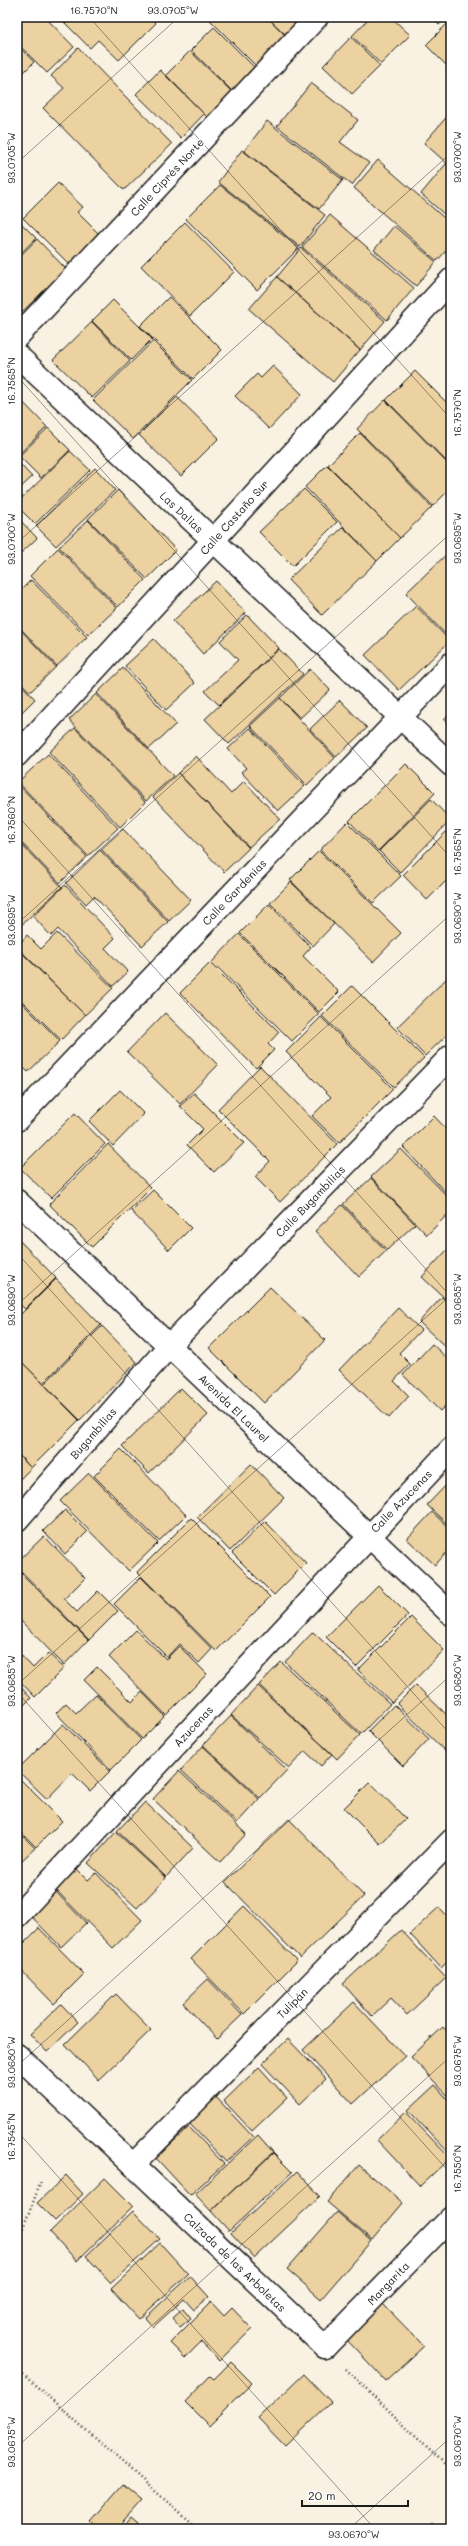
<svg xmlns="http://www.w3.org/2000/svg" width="468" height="2546" font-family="Mali,sans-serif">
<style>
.building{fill:#ecd2a1;stroke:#1c1c1c}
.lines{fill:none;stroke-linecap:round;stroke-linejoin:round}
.street-casing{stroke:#1c1c1c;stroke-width:25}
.secondary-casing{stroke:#1c1c1c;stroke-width:25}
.path{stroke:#1c1c1c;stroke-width:2.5;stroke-dasharray:1 3;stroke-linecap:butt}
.street{stroke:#fff;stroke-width:22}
.secondary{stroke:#fff;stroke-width:22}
.ticks{fill:none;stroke:#1c1c1c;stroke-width:1;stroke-opacity:0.45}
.labels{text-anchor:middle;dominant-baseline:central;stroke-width:3.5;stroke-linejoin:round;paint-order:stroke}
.street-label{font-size:11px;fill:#1c1c1c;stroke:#fff}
.neatline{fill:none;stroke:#1c1c1c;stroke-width:1.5}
.ticks-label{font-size:10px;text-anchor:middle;fill:#1c1c1c}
</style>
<rect width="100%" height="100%" fill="#f9f2e3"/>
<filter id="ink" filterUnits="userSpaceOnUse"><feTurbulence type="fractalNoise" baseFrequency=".025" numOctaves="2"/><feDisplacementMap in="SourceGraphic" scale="8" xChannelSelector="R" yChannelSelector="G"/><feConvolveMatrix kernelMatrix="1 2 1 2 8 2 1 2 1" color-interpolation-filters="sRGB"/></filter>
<g filter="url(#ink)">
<!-- building -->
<path class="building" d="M17,17H45L74,47L47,73L17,43Z
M59,17H150L156,23L119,60L98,40L90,48Z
M207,17H267L287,37L258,68Z
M267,17H306L287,36Z
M370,17H391L410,35L381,64L352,36Z
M431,17H447L439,25Z
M451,20V70L426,45Z
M214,27L256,69L233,92L191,50Z
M351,37L380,66L352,94L323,66Z
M17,45L34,62L17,79Z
M78,48L172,144L124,190L43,108L64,88L51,76Z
M190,51L233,93L208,118L166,75Z
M160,70L204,114L181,138L136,94Z
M311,83L358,120L340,142L369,163L352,185L277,126Z
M451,112V167L424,143Z
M267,121L343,180L319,209L244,151Z
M242,150L325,215L300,247L218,182Z
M378,160L451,224V245L437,261L354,188Z
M446,164L451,168V220L421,194Z
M58,183L83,207L77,212L100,235L70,265L23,218Z
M220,185L299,248L257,290L186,219Z
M330,215L414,288L387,320L302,247Z
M17,219L36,238L17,257Z
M185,222L234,272L190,316L141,266Z
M394,226L436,262L416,286L374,250Z
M37,239L66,269L17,317V259Z
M301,248L385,321L360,350L277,277Z
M277,277L360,350L333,382L249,309Z
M169,297L222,350L193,379L140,326Z
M113,300L152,339L131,360L92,321Z
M92,322L130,361L92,398L53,360Z
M153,341L192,380L133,439L93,400Z
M273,366L302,394L269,429L235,396L257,374L261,378Z
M415,371L451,407V466L386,400Z
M17,396L47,427L17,456Z
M177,397L219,438L181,476L139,435Z
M385,400L451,467V488L433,506L357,429Z
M48,428L70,450L41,478L19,456Z
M360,433L432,507L400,538L328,465Z
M70,451L90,470L35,524L17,506V503Z
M17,461L32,477L17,491Z
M327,465L400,538L377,561L305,487Z
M95,468L115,490L56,546L36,526Z
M304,489L337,522L293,566L259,532Z
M118,490L176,550L147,579L88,519Z
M17,517L37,538L17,557Z
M88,520L145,580L118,607L59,547Z
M343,527L377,561L322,615L288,580Z
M58,548L117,608L88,635L30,576Z
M451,550V640L406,593Z
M31,580L87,637L57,666L17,625V594Z
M216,581L246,613L203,654L173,621Z
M416,606L450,641L399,690L365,655Z
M247,615L279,648L219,705L205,691L238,660L220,641Z
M17,626L56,667L30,692L17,678Z
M154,639L195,683L166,710L125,666Z
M279,649L303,674L229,744L205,719Z
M123,668L176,724L149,749L97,693Z
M310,669L330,690L300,718L280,698Z
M17,680L35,699L17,717Z
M96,694L173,776L146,801L69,720Z
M280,698L335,758L307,785L250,726Z
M340,700L367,728L336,757L310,729Z
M451,712V725L444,719Z
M75,728L145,802L120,827L49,752Z
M250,728L305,786L278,811L241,772L246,768L228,749Z
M48,754L118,828L88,856L18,782Z
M196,756L231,794L244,781L280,819L249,847L178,773Z
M406,764L435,793L378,851L349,821Z
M178,773L249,848L224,872L153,797Z
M18,784L87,857L60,883L17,838Z
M431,799L451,820L400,872L379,851Z
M347,822L401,876L373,903L320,850Z
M451,827V876L427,900L403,875Z
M123,829L191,900L169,921L101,849Z
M17,840L62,887L17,929Z
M100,850L168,922L142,946L94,896L86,904L66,883Z
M319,851L401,933L373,962L290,880Z
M291,882L334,924L313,946L270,903Z
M65,885L115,938L105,948L128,972L113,986L58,929L51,936L33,916Z
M269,904L311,947L303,956L339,992L319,1012L240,933Z
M57,933L113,988L85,1015L17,947L27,935L41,949Z
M239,934L319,1014L292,1041L212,962Z
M17,948L85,1015L61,1040L17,996Z
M210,963L279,1032L268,1044L274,1050L256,1068L180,993Z
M451,974V1031L425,1056L397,1027Z
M352,986L424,1058L394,1087L322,1016Z
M17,998L60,1041L28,1072L17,1061Z
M165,1013L218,1065L180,1104L127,1052Z
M321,1017L393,1089L339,1143L312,1116L331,1097L286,1052Z
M260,1066L337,1144L280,1202L255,1177L270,1161L218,1109Z
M120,1090L144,1114L113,1146L89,1121Z
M194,1093L244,1143L214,1172L187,1145L203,1129L180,1106Z
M75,1113L105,1144L51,1198L20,1168Z
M434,1116L451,1134V1198L403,1147Z
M108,1144L151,1188L92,1247L49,1204Z
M401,1149L451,1200V1211L427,1235L371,1177Z
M371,1178L415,1224L387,1250L343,1204Z
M153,1190L191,1228L169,1250L131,1211Z
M342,1205L386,1251L359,1277L315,1231Z
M17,1238L56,1278L25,1309L17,1302Z
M447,1250L451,1254V1304L422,1277Z
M56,1279L101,1325L43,1383L17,1357V1318Z
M270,1287L325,1340L264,1403L209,1348Z
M442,1297L451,1306V1352L419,1322Z
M398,1308L421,1330L399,1353L410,1364L394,1381L409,1396L389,1418L339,1370Z
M102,1326L137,1362L80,1420L44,1384Z
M432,1344L451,1362V1400L440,1411L403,1375Z
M17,1357L79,1420L31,1468L17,1453Z
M181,1388L208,1415L149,1473L122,1446Z
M121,1449L186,1515L159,1541L94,1476Z
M17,1454L31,1468L17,1482Z
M251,1464L284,1498L230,1551L197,1517Z
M89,1473L158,1543L129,1571L60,1501Z
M451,1480V1528L427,1505Z
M65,1510L87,1532L65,1554L43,1531Z
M432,1512L451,1530V1548L435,1565L407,1539Z
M191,1518L270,1597L216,1651L137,1572Z
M265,1521L306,1563L274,1595L232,1553Z
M44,1536L85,1578L64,1599L77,1612L98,1591L118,1611L89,1640L17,1567V1562Z
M17,1569L88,1640L64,1665L17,1617Z
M141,1577L212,1649L199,1663L179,1644L167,1657L114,1604Z
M378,1585L408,1615L356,1667L326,1637Z
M411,1617L444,1650L392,1703L358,1670Z
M136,1630L166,1659L179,1646L207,1674L166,1715L109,1657Z
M313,1632L390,1704L361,1734L285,1662Z
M17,1651L33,1668L48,1653L64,1668L35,1697L17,1678Z
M281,1662L360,1735L337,1759L259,1685Z
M97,1667L132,1702L142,1692L165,1716L142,1739L84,1680Z
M17,1683L31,1698L17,1712Z
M416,1685L451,1719V1757L397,1704Z
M258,1686L332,1754L321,1766L305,1751L289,1768L231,1715Z
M96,1694L141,1740L111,1770L56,1713L66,1703L76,1713Z
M394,1705L429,1739L403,1766L368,1731Z
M231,1716L287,1770L260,1798L203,1745Z
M63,1724L110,1771L90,1791L72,1773L47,1799L17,1770Z
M203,1746L259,1799L237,1823L181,1770Z
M179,1771L246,1834L220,1862L153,1799Z
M17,1776L62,1821L36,1847L17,1828Z
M370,1782L406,1819L380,1844L344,1808Z
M145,1802L193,1848L166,1877L117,1831Z
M289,1819L364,1896L300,1958L225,1882Z
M17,1830L35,1848L17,1865Z
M116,1832L166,1878L137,1908L88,1863Z
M76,1868L88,1880L96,1873L142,1920L113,1948L55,1889Z
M54,1890L86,1923L61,1947L29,1914Z
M244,1906L297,1961L244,2014L191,1959Z
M439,1907L451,1920V1958L441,1968L410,1934Z
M39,1928L84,1974L54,2004L17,1966V1950Z
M401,1930L446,1978L407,2015L391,1998L372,2016L343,1984Z
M208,1979L242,2015L217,2039L183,2003Z
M116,1994L151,2030L99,2080L65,2044Z
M354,2002L405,2056L353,2104L303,2050Z
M61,2004L78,2022L47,2052L30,2034Z
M443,2027L451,2036V2099L411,2057Z
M288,2039L326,2079L300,2104L262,2064Z
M259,2067L287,2098L252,2131L224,2101Z
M435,2085L451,2103V2155L408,2110Z
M215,2096L253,2137L226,2162L188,2122Z
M406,2112L450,2158L420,2186L377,2140Z
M189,2127L224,2164L190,2195L156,2158Z
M258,2135L273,2152L211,2211L195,2194Z
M273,2153L292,2172L229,2231L211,2211Z
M359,2165L403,2203L372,2240L327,2202Z
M297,2171L320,2196L254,2258L231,2233Z
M66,2175L83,2194L55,2221L37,2203Z
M105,2178L133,2206L77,2261L50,2232Z
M133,2211L160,2239L111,2283L86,2256Z
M337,2212L371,2241L321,2299L287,2269Z
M160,2243L188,2274L139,2319L111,2289Z
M190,2276L209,2297L194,2310L184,2299L153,2327L145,2318Z
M211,2302L224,2316L232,2308L252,2329L219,2361L201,2342L185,2358L170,2343Z
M381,2302L424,2346L386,2381L344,2337Z
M183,2308L191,2318L180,2327L172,2318Z
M231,2362L252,2383L209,2426L185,2402L210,2376L214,2379Z
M304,2374L331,2402L285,2446L258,2418Z
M123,2484L142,2500L116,2529H97L90,2522Z
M131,2517L145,2529H121Z
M432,2522L439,2529H425Z"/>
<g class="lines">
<defs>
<path id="street" d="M17,337L317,17
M17,355L451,765
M17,755L451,280
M17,1120L451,664
M17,1201L451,1614
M17,1520L169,1346L451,1056
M17,1916L451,1449
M133,2165L451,1841
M325,2347L451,2218"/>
<path id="secondary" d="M17,2055L325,2347"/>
</defs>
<!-- street casing -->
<use href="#street" class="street-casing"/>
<!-- secondary casing -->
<use href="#secondary" class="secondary-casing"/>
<!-- path -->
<path class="path" d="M17,2243L41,2182
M17,2369L198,2529
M346,2369L451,2471"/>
<!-- street -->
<use href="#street" class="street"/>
<!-- secondary -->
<use href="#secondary" class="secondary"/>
</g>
</g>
<!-- ticks -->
<path class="ticks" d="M89,17L451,419M17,163L179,17M17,376L451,858M17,543L451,153M17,815L451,1297M17,924L451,533M17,1253L451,1735M17,1305L451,914M17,1685L451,1295M17,1692L451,2174M17,2066L451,1675M17,2131L375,2529M17,2447L451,2056M349,2529L451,2437"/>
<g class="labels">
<!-- street labels -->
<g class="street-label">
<text transform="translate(167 177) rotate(-47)">Calle Ciprés Norte</text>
<text transform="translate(182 512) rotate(43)">Las Dalias</text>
<text transform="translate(234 517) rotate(-48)">Calle Castaño Sur</text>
<text transform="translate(234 892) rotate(-46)">Calle Gardenias</text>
<text transform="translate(310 1201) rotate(-46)">Calle Bugambilias</text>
<text transform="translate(234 1408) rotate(44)">Avenida El Laurel</text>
<text transform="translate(93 1433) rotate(-49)">Bugambilias</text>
<text transform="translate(401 1501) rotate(-46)">Calle Azucenas</text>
<text transform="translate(193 1726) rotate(-47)">Azucenas</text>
<text transform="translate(292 2003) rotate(-45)">Tulipán</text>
<text transform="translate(235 2262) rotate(44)">Calzada de las Arboletas</text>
<text transform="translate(388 2283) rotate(-46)">Margarita</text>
</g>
</g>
<!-- margin -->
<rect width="468" height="2546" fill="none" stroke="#fff" stroke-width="44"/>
<!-- scale -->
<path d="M302 2500v6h106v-6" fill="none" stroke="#1c1c1c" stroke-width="2"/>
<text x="308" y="2500" font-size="12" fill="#1c1c1c" stroke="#ffffff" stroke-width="3" paint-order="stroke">20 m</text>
<rect x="22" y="22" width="424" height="2502" class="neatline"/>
<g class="ticks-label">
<text x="94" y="14">16.7570°N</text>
<text x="173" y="14">93.0705°W</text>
<text transform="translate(457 157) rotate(-90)" y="4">93.0700°W</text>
<text transform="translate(11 158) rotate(-90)" y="4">93.0705°W</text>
<text transform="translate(11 381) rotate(-90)" y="4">16.7565°N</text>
<text transform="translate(457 413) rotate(-90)" y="4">16.7570°N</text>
<text transform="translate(457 538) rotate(-90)" y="4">93.0695°W</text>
<text transform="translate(11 539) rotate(-90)" y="4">93.0700°W</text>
<text transform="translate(11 820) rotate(-90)" y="4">16.7560°N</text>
<text transform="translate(457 852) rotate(-90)" y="4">16.7565°N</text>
<text transform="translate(457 918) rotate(-90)" y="4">93.0690°W</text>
<text transform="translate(11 920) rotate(-90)" y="4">93.0695°W</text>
<text transform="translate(457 1299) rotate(-90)" y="4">93.0685°W</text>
<text transform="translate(11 1300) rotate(-90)" y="4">93.0690°W</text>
<text transform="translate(457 1680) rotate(-90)" y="4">93.0680°W</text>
<text transform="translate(11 1681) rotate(-90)" y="4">93.0685°W</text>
<text transform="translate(457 2061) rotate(-90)" y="4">93.0675°W</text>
<text transform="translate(11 2062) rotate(-90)" y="4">93.0680°W</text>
<text transform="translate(11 2137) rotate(-90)" y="4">16.7545°N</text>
<text transform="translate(457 2169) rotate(-90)" y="4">16.7550°N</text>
<text transform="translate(457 2441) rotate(-90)" y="4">93.0670°W</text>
<text transform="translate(11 2442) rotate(-90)" y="4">93.0675°W</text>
<text x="354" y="2538">93.0670°W</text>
</g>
</svg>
